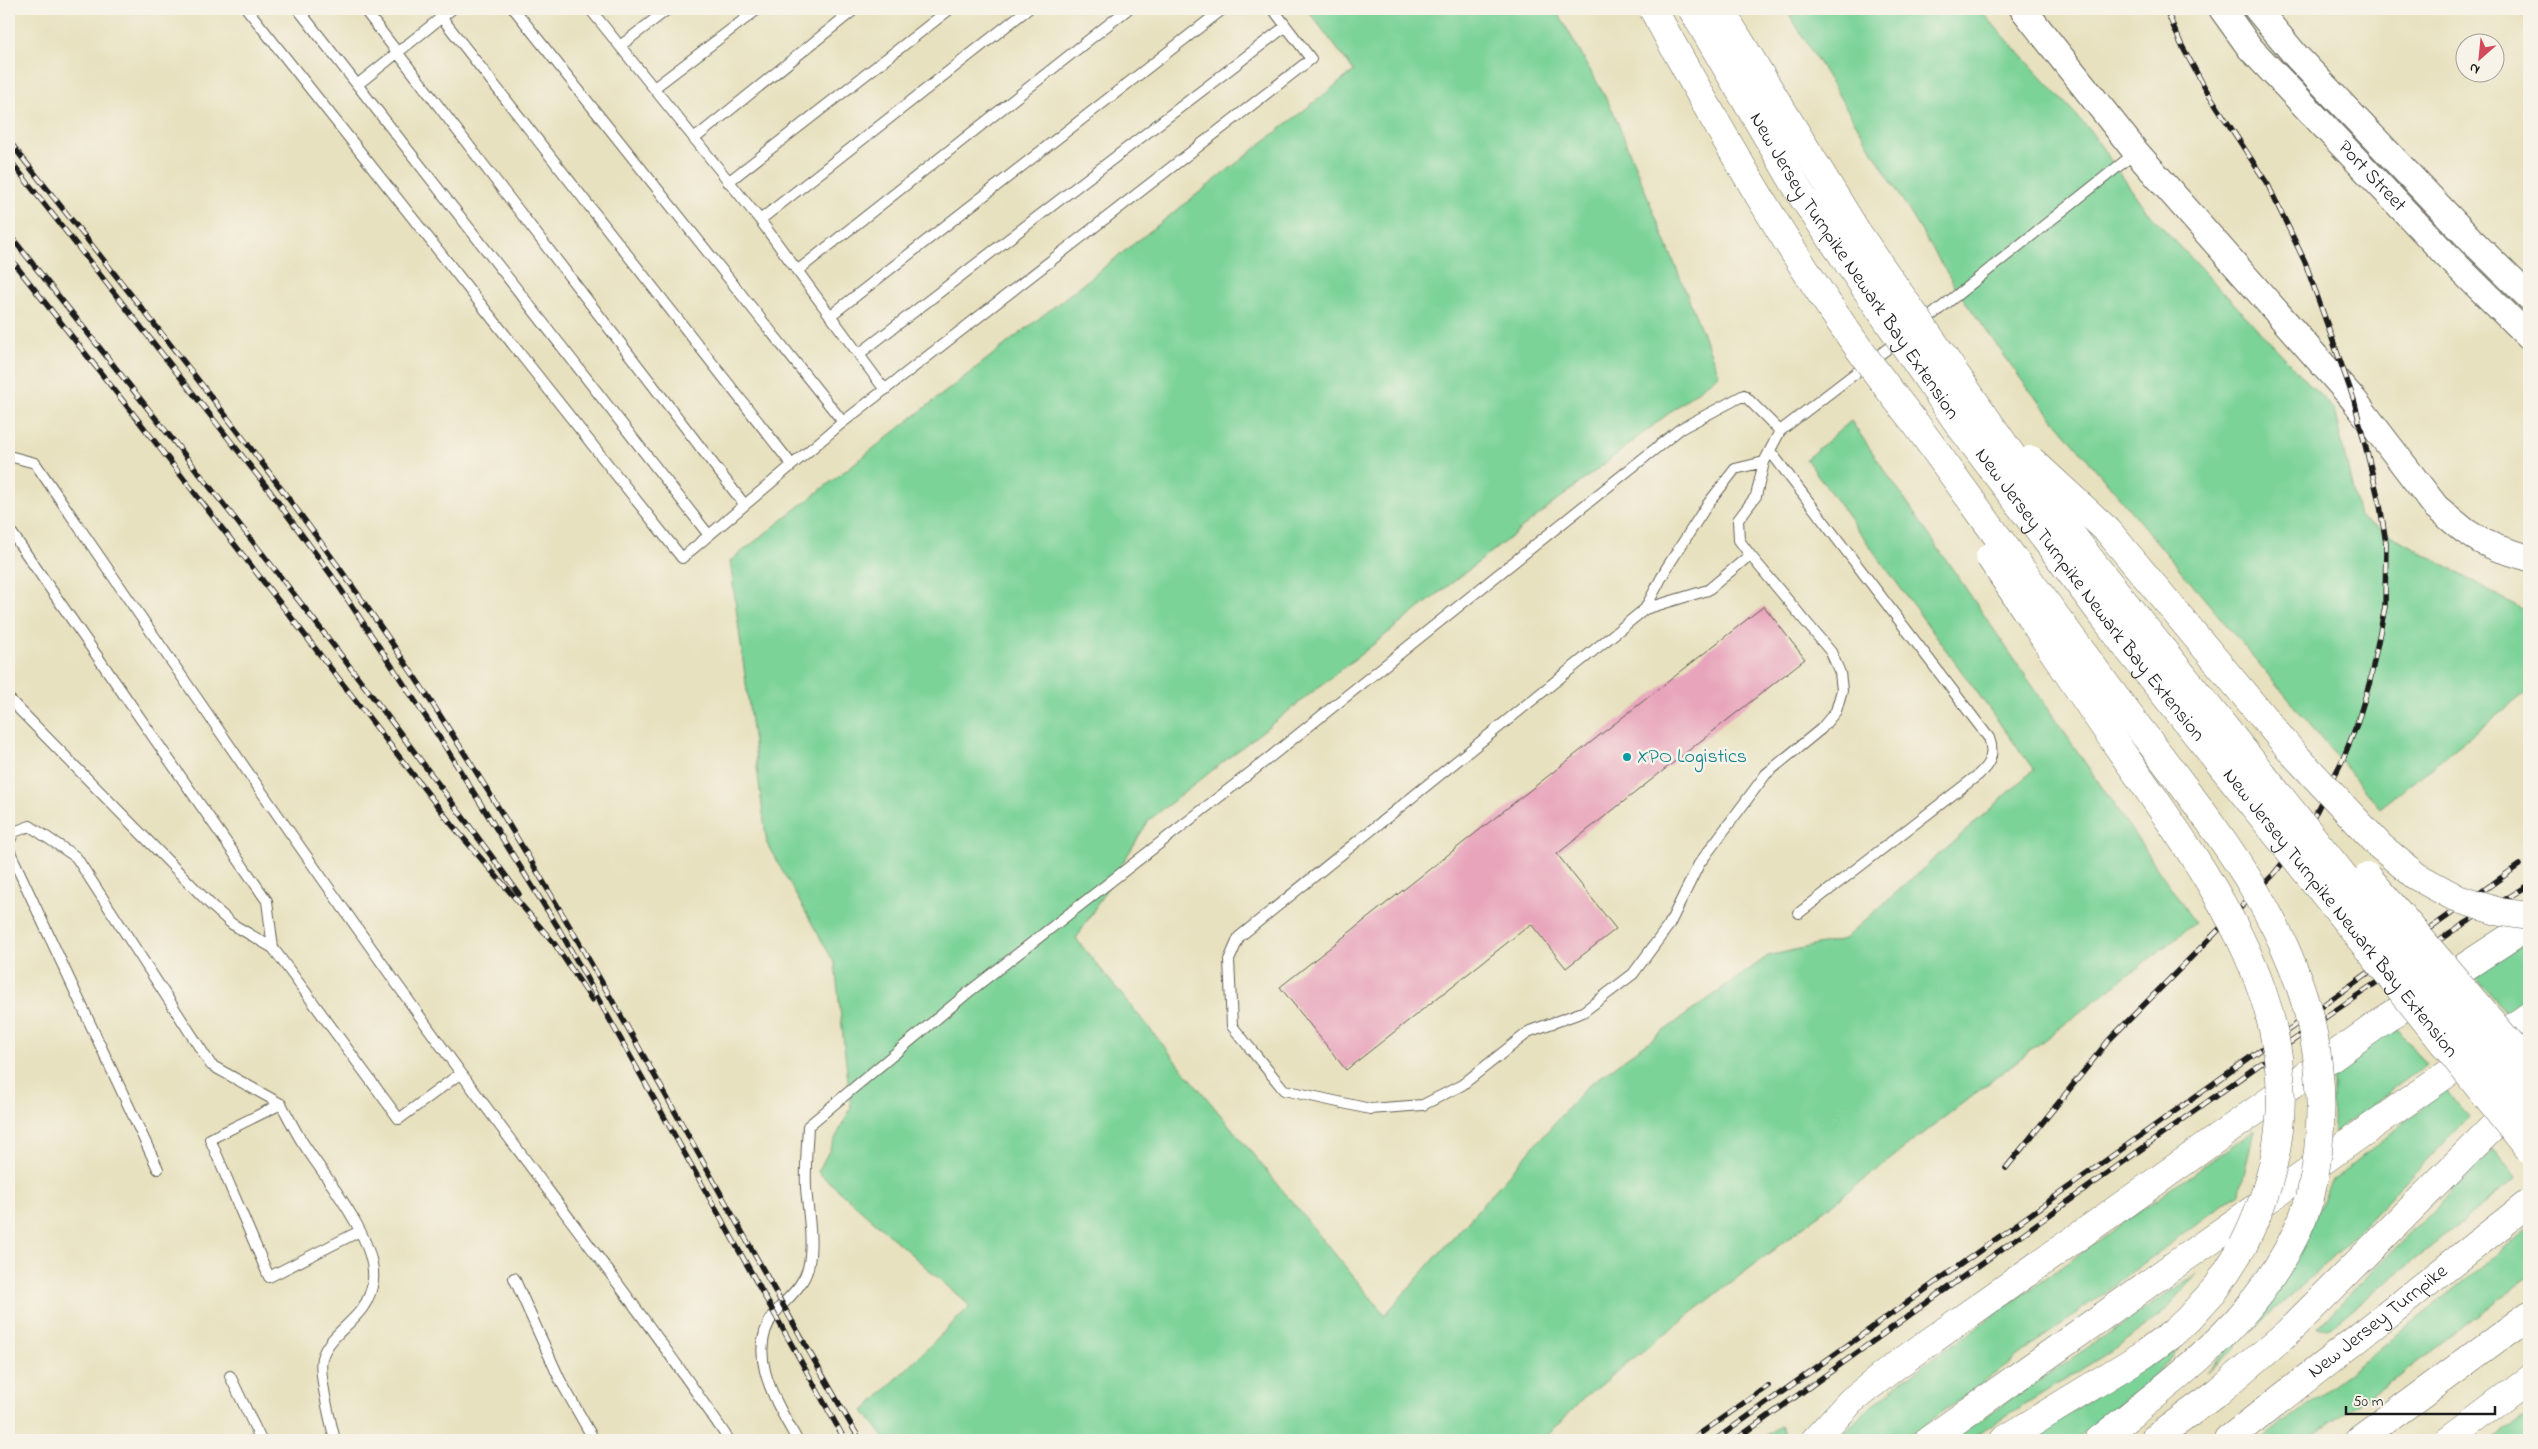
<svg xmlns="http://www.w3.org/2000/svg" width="2538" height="1449" font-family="'Indie Flower',sans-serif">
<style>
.green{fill:#7bd398;stroke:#4c785a}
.building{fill:#e8a4bb}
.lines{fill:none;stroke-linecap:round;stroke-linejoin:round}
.service-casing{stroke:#636155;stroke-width:12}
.secondary-casing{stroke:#636155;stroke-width:28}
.motorway-casing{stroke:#636155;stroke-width:29}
.service{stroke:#fff;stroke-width:10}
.secondary{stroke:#fff;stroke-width:26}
.motorway{stroke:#fff;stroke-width:28}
.rail-casing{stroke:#1c1c1c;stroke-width:5.5}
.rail{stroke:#f7f3e8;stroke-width:4;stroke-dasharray:11;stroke-linecap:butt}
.motorway-bridge-casing{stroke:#636155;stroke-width:29;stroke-linecap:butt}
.motorway-bridge{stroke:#fff;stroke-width:28}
.culture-dot{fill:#0f9aa8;stroke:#f7f3e8;stroke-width:2}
.labels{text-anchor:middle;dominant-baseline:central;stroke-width:5;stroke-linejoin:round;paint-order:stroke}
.street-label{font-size:20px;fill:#1c1c1c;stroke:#f7f3e8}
.culture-label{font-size:20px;fill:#0d838f;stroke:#f7f3e8;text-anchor:start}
</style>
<rect width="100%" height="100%" fill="#f7f3e8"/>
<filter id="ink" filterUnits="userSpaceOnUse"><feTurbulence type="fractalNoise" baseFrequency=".02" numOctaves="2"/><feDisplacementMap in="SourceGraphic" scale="10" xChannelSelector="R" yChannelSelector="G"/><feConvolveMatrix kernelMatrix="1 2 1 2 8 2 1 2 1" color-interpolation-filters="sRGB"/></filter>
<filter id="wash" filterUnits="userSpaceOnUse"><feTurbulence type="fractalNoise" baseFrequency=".0096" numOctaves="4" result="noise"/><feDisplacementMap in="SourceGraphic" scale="20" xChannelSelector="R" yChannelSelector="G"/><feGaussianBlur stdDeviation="1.12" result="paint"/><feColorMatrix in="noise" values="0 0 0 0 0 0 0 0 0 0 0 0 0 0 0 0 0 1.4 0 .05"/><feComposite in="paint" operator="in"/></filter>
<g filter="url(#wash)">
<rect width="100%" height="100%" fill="#e8e1bf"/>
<!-- green -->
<path class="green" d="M1307,9H1556L1613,111L1719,374L1149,820L1076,939L1385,1315L1587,1086L1768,956L1844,939L2034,770L1806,459L1851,421L2195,923L1626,1364L1584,1398L1548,1435L1546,1440H886L864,1411L970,1306L818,1172L851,1108L835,964L767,844L730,561L1354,71Z
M1786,9H1979L2089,129L2145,209L2334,410L2359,517L2529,613V690L2380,808L2026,386L1958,291Z
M2529,939V996L2507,1012L2474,976Z
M2396,1027L2426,1065L2333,1133V1070Z
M2445,1089L2469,1116L2336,1254L2206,1373L2248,1323L2300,1249L2331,1182Z
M2254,1130L2240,1192L1905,1440H1836L1869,1408L1904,1379Z
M2493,1150L2517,1178L2330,1327H2317Z
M2529,1228V1276L2398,1377L2306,1440H2260L2352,1371Z
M2197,1274L2158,1317L2111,1351L1967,1440H1950Z
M2179,1348L2157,1374L2075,1440H2026L2125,1378Z
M2529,1413V1440H2492Z
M1780,1426L1787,1440H1760Z"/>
<g id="blocks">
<!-- building -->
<path class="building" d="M1764,606L1805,659L1557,854L1616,929L1566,968L1531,924L1346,1070L1280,987Z"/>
</g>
</g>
<g filter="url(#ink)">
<use href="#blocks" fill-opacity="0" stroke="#636155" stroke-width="1"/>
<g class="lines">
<defs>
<path id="service" d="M247,9L682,558L843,422L514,9
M298,9L708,534
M364,9L744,504
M435,9L792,465
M590,9L760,220
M620,46L668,9
M357,85L452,9
M654,88L758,9
M694,139L855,9
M728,182L950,9
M797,271L1128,9
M830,316L1223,9
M1922,323L2135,153
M859,354L1286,26
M885,390L760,220L1028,9
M843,422L1311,59L1273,9
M1770,451L1989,738C1995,754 1990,764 1978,775L1799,913
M9,456L35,463C167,655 298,847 434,1036C532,1172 636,1302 729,1440
M1764,462L1735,469L1707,505L1666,569L1645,609L1239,937L1229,960L1232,1026L1284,1090L1370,1109L1423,1105L1462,1085L1530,1031L1583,1012L1633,974L1669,925L1699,864L1766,774L1821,729L1836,711L1842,690L1840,673L1831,652L1750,555L1739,540L1738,520L1756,496L1764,462L1780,431L1900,339
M9,529L267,901L273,948
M1645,609L1708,590L1750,555
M9,699L211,905L232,924L273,948L399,1119L461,1073
M9,842L14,832L30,826L76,857L211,1065L281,1104
M9,850L158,1169
M514,1278L560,1380L594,1440
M230,1376L261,1440
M335,1440C331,1424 318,1373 322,1358C331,1328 369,1320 373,1280C377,1238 323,1175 301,1140C294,1129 288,1116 281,1104L210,1139L269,1277L360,1231
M797,1440C777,1403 744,1353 775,1313C787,1298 803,1287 808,1268C814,1243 808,1213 806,1188C805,1167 807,1147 808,1126L970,991L1264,762L1680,429L1744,395L1780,431"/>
<g id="secondary">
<path d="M2023,9L2136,152L2354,400L2436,507L2465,531L2481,541L2497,548L2529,558"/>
<path id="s1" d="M2222,9L2250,48L2447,256L2529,337"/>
<path d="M2257,9L2297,57L2471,240L2529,297"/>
</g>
<g id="motorway">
<path d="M1815,1440L1851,1401L1894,1367L2384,1020L2529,925"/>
<path d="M1929,1440L2183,1259L2529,1016"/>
<path d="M2004,1440L2146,1353L2172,1334L2188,1319L2217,1287L2243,1246"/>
<path d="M2099,1440C2186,1370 2274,1309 2310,1198"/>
<path d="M2153,1440L2218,1392L2287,1333L2519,1101"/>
<path id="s2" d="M2228,1440L2529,1203"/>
<path d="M2359,1440L2529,1315"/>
<path d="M2448,1440L2529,1379"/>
</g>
</defs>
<!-- service casing -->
<use href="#service" class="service-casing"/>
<!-- secondary casing -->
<use href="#secondary" class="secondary-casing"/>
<!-- motorway casing -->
<use href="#motorway" class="motorway-casing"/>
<!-- service -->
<use href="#service" class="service"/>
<!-- secondary -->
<use href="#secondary" class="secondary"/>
<!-- motorway -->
<use href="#motorway" class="motorway"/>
<defs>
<path id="rail" d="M9,141C145,313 284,482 406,664C574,913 709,1181 860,1440
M9,159L269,490L332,576L439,737L559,929L845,1440
M9,234C182,451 356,668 519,894
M9,257L138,420L453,826L554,943L592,1000
M2006,1168L2109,1040L2273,875L2304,836L2343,759L2357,724L2370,681L2385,607L2386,543L2380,505L2354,400L2305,262L2268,185L2205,88L2181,44L2166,9
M1691,1440L1768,1386
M1715,1440L2519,865
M1735,1440L2330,1014L2451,932L2529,885"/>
</defs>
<!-- rail casing -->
<use href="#rail" class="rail-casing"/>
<!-- rail -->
<use href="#rail" class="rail"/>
<defs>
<g id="motorway-bridge">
<path d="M1653,9C1731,152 1813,296 1916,424C1980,513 2045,602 2110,690C2229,849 2359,983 2310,1198"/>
<path id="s3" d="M1692,9L1802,196L1960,426L2125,645L2529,1150"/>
<path d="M1720,9L1857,232L2013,457L2093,563L2529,1107"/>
<path d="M2031,460L2108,531L2293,753L2381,847L2416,876L2458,899L2500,912L2529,916"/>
<path d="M1990,557C2034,622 2076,687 2121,751C2230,906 2341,1052 2243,1246"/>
<path d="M2368,877L2529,1066"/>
</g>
</defs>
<!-- motorway-bridge casing -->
<use href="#motorway-bridge" class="motorway-bridge-casing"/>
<!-- motorway-bridge -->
<use href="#motorway-bridge" class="motorway-bridge"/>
</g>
</g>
<!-- markers -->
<circle class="culture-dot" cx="1627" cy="757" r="5"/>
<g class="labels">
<!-- street labels -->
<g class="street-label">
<text stroke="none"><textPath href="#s1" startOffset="225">Port Street</textPath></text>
<text stroke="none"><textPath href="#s3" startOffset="304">New Jersey Turnpike Newark Bay Extension</textPath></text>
<text stroke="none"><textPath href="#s3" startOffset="709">New Jersey Turnpike Newark Bay Extension</textPath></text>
<text stroke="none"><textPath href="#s3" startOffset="1114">New Jersey Turnpike Newark Bay Extension</textPath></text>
<text stroke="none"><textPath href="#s2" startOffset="191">New Jersey Turnpike</textPath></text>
</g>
<!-- culture labels -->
<g class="culture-label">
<text x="1637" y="757">XPO Logistics</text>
</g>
</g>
<!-- margin -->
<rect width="2538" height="1449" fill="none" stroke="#f7f3e8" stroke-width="30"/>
<!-- north arrow -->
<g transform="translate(2480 58) rotate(207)"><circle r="24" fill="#f7f3e8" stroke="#9f9d96"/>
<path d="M0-4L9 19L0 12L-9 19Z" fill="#d1495b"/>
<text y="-8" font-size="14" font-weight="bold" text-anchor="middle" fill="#1c1c1c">N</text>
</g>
<!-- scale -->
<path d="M2346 1406v8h149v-8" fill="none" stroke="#1c1c1c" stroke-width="2.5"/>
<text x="2353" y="1406" font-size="15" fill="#1c1c1c" stroke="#f7f3e8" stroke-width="4" paint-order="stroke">50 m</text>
</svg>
